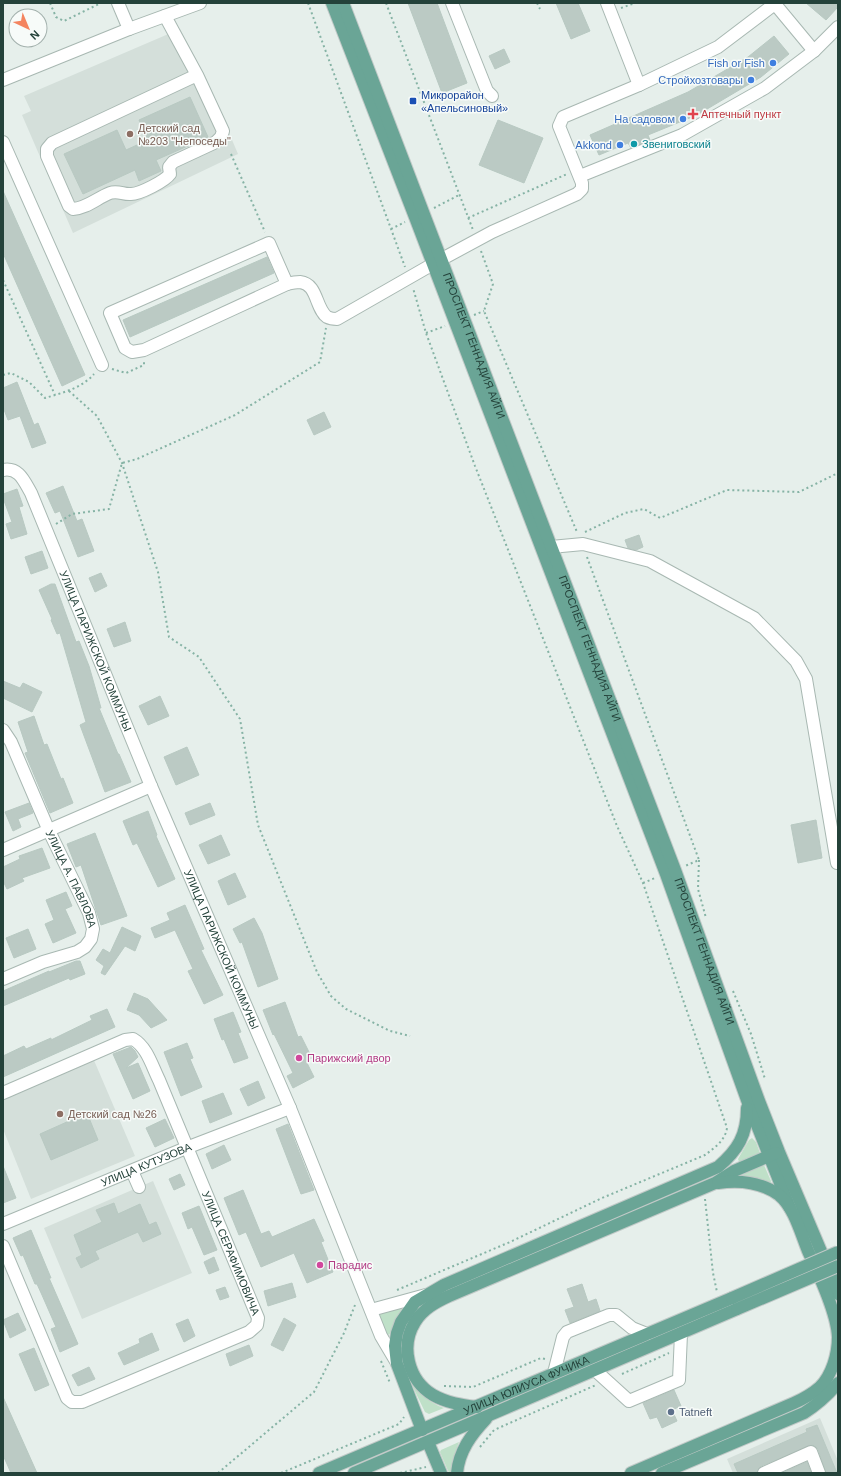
<svg xmlns="http://www.w3.org/2000/svg" width="841" height="1476" font-family="Helvetica,sans-serif">
<style>
.built{fill:#d4dfda}
.green{fill:#bfe0c8}
.building{fill:#bbcac4;stroke:#b8c9c2}
.lines{fill:none;stroke-linecap:round;stroke-linejoin:round}
.minor-casing{stroke:#a8b8b2;stroke-width:14}
.major-casing{stroke:#c2cac8;stroke-width:14}
.path{stroke:#86b3a5;stroke-width:2;stroke-dasharray:2 3;stroke-linecap:butt}
.minor{stroke:#fff;stroke-width:12}
.major{stroke:#6aa596;stroke-width:12}
.major-bridge-casing{stroke:#c2cac8;stroke-width:14;stroke-linecap:butt}
.major-bridge{stroke:#6aa596;stroke-width:12}
.shop-dot{fill:#3f7fe0;stroke:#f7fbf9;stroke-width:1.5}
.transit-dot{fill:#1a4fb4;stroke:#f7fbf9;stroke-width:1.5}
.health-dot{fill:#e0444e;stroke:#f7fbf9;stroke-width:1.5}
.education-dot{fill:#8d6e63;stroke:#f7fbf9;stroke-width:1.5}
.culture-dot{fill:#0f9aa8;stroke:#f7fbf9;stroke-width:1.5}
.hotel-dot{fill:#d1479c;stroke:#f7fbf9;stroke-width:1.5}
.service-dot{fill:#5c6f8a;stroke:#f7fbf9;stroke-width:1.5}
.labels{text-anchor:middle;dominant-baseline:central;stroke-width:3;stroke-linejoin:round;paint-order:stroke}
.shop-label{font-size:11px;fill:#366cbe;stroke:#f7fbf9;text-anchor:end}
.transit-label{font-size:11px;fill:#164399;stroke:#f7fbf9;text-anchor:start}
.health-label{font-size:11px;fill:#be3a42;stroke:#f7fbf9;text-anchor:start}
.education-label{font-size:11px;fill:#785e54;stroke:#f7fbf9;text-anchor:start}
.culture-label{font-size:11px;fill:#0d838f;stroke:#f7fbf9;text-anchor:start}
.street-label{font-size:11px;fill:#24423a;stroke:#f7fbf9}
.hotel-label{font-size:11px;fill:#b23c85;stroke:#f7fbf9;text-anchor:start}
.service-label{font-size:11px;fill:#4e5e75;stroke:#f7fbf9;text-anchor:start}
</style>
<rect width="100%" height="100%" fill="#e6efeb"/>
<!-- built -->
<path class="built" d="M180,29L205,76L238,154L73,233L22,115L31,111L24,96Z
M93,1058L135,1156L31,1199L3,1129V1099Z
M153,1181L192,1273L82,1319L44,1228Z
M820,1418L838,1461V1473H733L727,1459Z"/>
<!-- green -->
<path class="green" d="M752,1138L756,1142L760,1153L740,1164L738,1159L749,1140Z
M761,1165H764L771,1181L770,1185L743,1176L744,1172Z
M400,1306L401,1310L394,1324L392,1332L388,1335H386L378,1317V1313Z
M410,1381C420,1393 429,1403 444,1408L429,1414L425,1412Z
M459,1442L453,1459L451,1473H449L440,1452L441,1450Z"/>
<!-- building -->
<path class="building" d="M408,3H437L467,83L442,93Z
M556,3H578L590,31L571,39Z
M806,3H838V7L826,20Z
M774,36L789,54L761,77L697,115L648,135L650,140L631,148L628,143L599,155L590,135L688,92L748,57Z
M504,49L510,62L495,69L489,56Z
M190,97L208,137L156,160L161,171L139,181L135,170L83,194L64,154L117,130L126,150L148,140L139,120Z
M498,120L543,138L524,183L479,165Z
M3,191L85,375L62,386L3,253Z
M267,257L274,273L130,337L123,320Z
M17,382L34,425L38,423L46,443L32,448L20,416L8,420L3,407V388Z
M324,412L331,427L314,435L307,420Z
M63,486L77,521L82,519L94,551L78,557L60,511L55,513L46,493Z
M17,489L23,506L19,507L27,534L11,539L6,524L12,522L3,498V494Z
M639,535L643,547L636,550L628,548L625,540Z
M42,551L48,568L31,574L25,557Z
M101,573L107,586L95,592L89,578Z
M51,584H55L76,642L79,641L89,666L101,708H99L118,754H119L131,782L105,792L80,725L86,722L60,633L57,634L51,620L52,619L39,590Z
M125,622L131,641L114,647L107,629Z
M3,681L20,688L23,683L42,692L32,712L3,698Z
M160,696L169,716L148,725L139,706Z
M34,716L44,745L47,744L61,779L63,778L73,803L50,813L25,753L28,752L18,722Z
M187,747L199,775L176,785L164,757Z
M29,803L33,813L18,819L21,827L13,831L5,812Z
M210,803L215,815L190,825L185,813Z
M148,811L157,835L156,836L175,879L158,887L137,843L133,845L123,821Z
M816,820L822,858L798,863L791,825Z
M95,833L127,916L101,925L81,865L76,867L67,844Z
M221,835L230,855L208,864L199,845Z
M42,848L50,868L22,878L24,881L7,889L3,881V867L20,859L19,856Z
M235,873L246,897L228,905L218,881Z
M66,892L72,906L65,909L76,933L53,943L45,924L54,920L46,900Z
M185,905L204,949L201,950L223,995L204,1004L188,971L193,969L175,930L155,938L151,928L170,920L167,913Z
M254,918L262,933L278,979L258,987L242,942L240,943L233,929Z
M122,927L141,936L135,951L125,946L105,975L101,973L104,966L96,960L103,949L110,953Z
M28,929L36,949L14,958L6,938Z
M76,961H80L85,974L70,980L69,978L3,1006V991L49,971V972Z
M134,993L148,999L167,1020L151,1028L139,1015L127,1010Z
M285,1002L298,1037L301,1036L312,1058L306,1061L314,1077L293,1088L287,1076L293,1073L274,1034L273,1035L263,1010Z
M107,1009L115,1027L3,1077V1056L24,1046L26,1049L51,1038V1040L92,1020L90,1016Z
M233,1012L241,1032L238,1033L248,1058L234,1063L224,1039L222,1040L214,1019Z
M187,1043L193,1058L190,1059L202,1087L181,1096L164,1052Z
M131,1047L135,1051L138,1057L126,1068L138,1063L150,1091L133,1099L113,1054Z
M258,1081L265,1098L248,1106L240,1089Z
M223,1093L232,1114L210,1123L202,1101Z
M87,1113L98,1140L51,1160L40,1134Z
M165,1119L174,1138L155,1147L146,1128Z
M288,1124L314,1190L301,1194L276,1129Z
M224,1145L231,1160L212,1169L206,1154Z
M3,1166L16,1198L3,1203Z
M180,1174L185,1185L174,1190L169,1179Z
M243,1190L261,1234L269,1231L272,1237L314,1219L324,1241L321,1242L333,1272L307,1283L294,1253L261,1267L246,1232L239,1235L224,1198Z
M114,1203L118,1214L140,1204L149,1225L156,1222L161,1234L143,1242L138,1232L95,1251L99,1259L81,1268L76,1258L82,1255L74,1235L102,1222L96,1210Z
M199,1206L217,1250L204,1255L192,1227L188,1229L182,1213Z
M31,1230L51,1278H49L78,1344L60,1352L51,1329L56,1327L42,1295L37,1284H35L23,1255L21,1256L13,1238Z
M214,1257L219,1270L209,1274L204,1262Z
M292,1283L296,1297L268,1306L264,1291Z
M582,1284L588,1302L596,1299L600,1311L570,1323L565,1310L574,1307L567,1289Z
M225,1287L229,1297L220,1300L216,1290Z
M18,1313L26,1330L10,1338L3,1320Z
M284,1318L296,1325L283,1351L271,1345Z
M188,1319L195,1336L184,1342L176,1324Z
M152,1333L159,1350L124,1365L118,1353L140,1343L139,1339Z
M249,1345L253,1356L230,1366L226,1354Z
M34,1348L49,1385L35,1391L19,1354Z
M89,1367L95,1379L78,1386L72,1375Z
M674,1390L681,1406L672,1410L677,1421L662,1428L657,1417L650,1419L643,1403Z
M3,1397L37,1473H11L3,1455Z
M817,1425L837,1473H826L818,1449L815,1446L812,1445L761,1466L758,1469L757,1473H738L734,1464L807,1432L806,1429Z
M807,1462L811,1473H782Z"/>
<g class="lines">
<defs>
<g id="minor">
<path d="M118,3L129,29"/>
<path d="M452,3L487,91L492,96"/>
<path d="M607,3L639,85"/>
<path d="M775,4L814,51"/>
<path d="M165,16L197,75L223,131L221,137L216,142L173,162L169,167L170,174C165,181 140,194 131,194C124,195 118,190 110,193C97,198 87,208 73,209L69,206L47,156V149L52,143L197,75"/>
<path d="M3,80L129,29L200,3"/>
<path d="M3,142L102,365"/>
<path d="M580,176L682,135L765,88L814,51L838,27"/>
<path d="M269,243L287,284L144,350L132,352L125,348L110,313Z"/>
<path d="M442,259L492,232L577,194L582,189V183L559,126L563,117L639,85L718,47L776,3"/>
<path d="M287,284C291,283 296,282 300,282C318,284 315,308 327,317C329,318 334,319 337,319L433,264"/>
<path id="s1" d="M3,470C19,467 24,481 31,493L151,786L290,1108L381,1336L397,1363"/>
<path d="M551,547L583,544L650,561L754,618L796,661L806,679L837,863"/>
<path id="s2" d="M3,730L11,742L49,831L89,913L93,929L91,939L85,947L77,952L43,962L3,979"/>
<path d="M3,850L151,786"/>
<path id="s3" d="M3,1093L125,1040L133,1039C147,1047 152,1066 159,1080L258,1318L257,1325L249,1332L82,1402H72L67,1398L3,1246"/>
<path d="M132,1171L139,1187"/>
<path id="s4" d="M3,1224L186,1148L290,1108"/>
<path d="M371,1310L426,1295"/>
<path d="M596,1371L629,1401L679,1380L681,1334"/>
<path d="M554,1373L563,1337L567,1332L609,1315H616L632,1328L647,1334"/>
<path d="M764,1473L811,1452L819,1473"/>
</g>
<g id="major">
<path d="M332,3L415,217L666,874L747,1100L790,1208"/>
<path id="s5" d="M343,3L675,870L759,1101L779,1152L826,1263L838,1294"/>
<path d="M477,1407C462,1405 447,1403 433,1395C408,1380 400,1346 415,1322C423,1309 436,1302 449,1296L715,1183L734,1171L776,1153"/>
<path d="M422,1430L397,1364L395,1346L397,1333L401,1322L415,1302L444,1285L718,1167C738,1150 747,1135 747,1108"/>
<path d="M428,1442L441,1473"/>
<path id="s6" d="M319,1473L732,1298"/>
<path d="M354,1473L737,1309"/>
<path d="M457,1473C459,1451 471,1435 486,1419"/>
<path d="M631,1473L794,1403C803,1399 812,1394 820,1387C832,1375 838,1354 838,1337C837,1313 818,1273 808,1251C801,1234 794,1207 779,1195C761,1182 739,1180 718,1183"/>
<path d="M662,1473L804,1413C818,1404 828,1395 838,1383"/>
</g>
</defs>
<!-- minor casing -->
<use href="#minor" class="minor-casing"/>
<!-- major casing -->
<use href="#major" class="major-casing"/>
<!-- path -->
<path class="path" d="M50,3L56,17L64,21L101,3
M308,3L405,267
M386,3L473,230
M537,3L540,9
M621,8L635,3
M231,154L265,232
M434,208L459,195
M468,218L567,174
M391,229L405,222
M481,251L493,284L484,311L577,532
M3,280L55,395
M474,315L484,311
M426,333L445,326
M112,369L126,373L144,365V361
M3,375L11,373L29,382L45,398C62,393 82,388 94,374
M69,391L97,416L122,463L158,572L169,637L199,657L240,719L258,825L317,972L331,996L346,1009L390,1031L410,1036
M56,524L72,514L109,509L122,463L137,459L235,415L320,362L326,328
M585,532L625,513L644,509L660,518L727,490L799,492L838,473
M587,557L699,860L685,866
M699,860L698,889L706,918
M643,883L655,878
M733,991L751,1034L765,1079
M705,1199L713,1273L717,1292
M397,1290L510,1242L602,1198L705,1155C714,1148 725,1141 727,1128L643,883L617,826L475,466L426,333L413,288
M381,1361L390,1383
M622,1374L669,1353
M444,1386L473,1387L541,1358L545,1359
M480,1447L494,1430L596,1385
M218,1473L314,1392L344,1333L355,1305
M281,1473L399,1424L404,1417
M400,1473L426,1467"/>
<!-- minor -->
<use href="#minor" class="minor"/>
<!-- major -->
<use href="#major" class="major"/>
<defs>
<path id="major-bridge" d="M732,1298L838,1252
M737,1309L838,1266"/>
</defs>
<!-- major-bridge casing -->
<use href="#major-bridge" class="major-bridge-casing"/>
<!-- major-bridge -->
<use href="#major-bridge" class="major-bridge"/>
</g>
<!-- markers -->
<g class="shop-dot">
<circle cx="773" cy="63" r="4"/>
<circle cx="751" cy="80" r="4"/>
<circle cx="683" cy="119" r="4"/>
<circle cx="620" cy="145" r="4"/>
</g>
<rect class="transit-dot" x="409" y="97" width="8" height="8" rx="2"/>
<path class="health-dot" d="M691 108h4v4h4v4h-4v4h-4v-4h-4v-4h4z"/>
<g class="education-dot">
<circle cx="130" cy="134" r="4"/>
<circle cx="60" cy="1114" r="4"/>
</g>
<circle class="culture-dot" cx="634" cy="144" r="4"/>
<g class="hotel-dot">
<circle cx="299" cy="1058" r="4"/>
<circle cx="320" cy="1265" r="4"/>
</g>
<circle class="service-dot" cx="671" cy="1412" r="4"/>
<g class="labels">
<!-- shop labels -->
<g class="shop-label">
<text x="765" y="63">Fish or Fish</text>
<text x="743" y="80">Стройхозтовары</text>
<text x="675" y="119">На садовом</text>
<text x="612" y="145">Akkond</text>
</g>
<!-- transit labels -->
<g class="transit-label">
<text x="421" y="95">Микрорайон<tspan x="421" dy="13">«Апельсиновый»</tspan></text>
</g>
<!-- health labels -->
<g class="health-label">
<text x="701" y="114">Аптечный пункт</text>
</g>
<!-- education labels -->
<g class="education-label">
<text x="138" y="128">Детский сад<tspan x="138" dy="13">№203 "Непоседы"</tspan></text>
<text x="68" y="1114">Детский сад №26</text>
</g>
<!-- culture labels -->
<g class="culture-label">
<text x="642" y="144">Звениговский</text>
</g>
<!-- street labels -->
<g class="street-label">
<text stroke="none"><textPath href="#s5" startOffset="367">ПРОСПЕКТ ГЕННАДИЯ АЙГИ</textPath></text>
<text stroke="none"><textPath href="#s5" startOffset="691">ПРОСПЕКТ ГЕННАДИЯ АЙГИ</textPath></text>
<text stroke="none"><textPath href="#s1" startOffset="210">УЛИЦА ПАРИЖСКОЙ КОММУНЫ</textPath></text>
<text stroke="none"><textPath href="#s2" startOffset="164">УЛИЦА А. ПАВЛОВА</textPath></text>
<text stroke="none"><textPath href="#s1" startOffset="534">УЛИЦА ПАРИЖСКОЙ КОММУНЫ</textPath></text>
<text stroke="none"><textPath href="#s5" startOffset="1015">ПРОСПЕКТ ГЕННАДИЯ АЙГИ</textPath></text>
<text stroke="none"><textPath href="#s4" startOffset="155">УЛИЦА КУТУЗОВА</textPath></text>
<text stroke="none"><textPath href="#s3" startOffset="378">УЛИЦА СЕРАФИМОВИЧА</textPath></text>
<text stroke="none"><textPath href="#s6" startOffset="225">УЛИЦА ЮЛИУСА ФУЧИКА</textPath></text>
</g>
<!-- hotel labels -->
<g class="hotel-label">
<text x="307" y="1058">Парижский двор</text>
<text x="328" y="1265">Парадис</text>
</g>
<!-- service labels -->
<g class="service-label">
<text x="679" y="1412">Tatneft</text>
</g>
</g>
<!-- border -->
<rect width="841" height="1476" fill="none" stroke="#24423a" stroke-width="8"/>
<!-- north arrow -->
<g transform="translate(28 28) rotate(136)"><circle r="19" fill="#f7fbf9" stroke="#a3b1ad"/>
<path d="M0-3L7 15L0 10L-7 15Z" fill="#f4845f"/>
<text y="-6" font-size="11" font-weight="bold" text-anchor="middle" fill="#24423a">N</text>
</g>
</svg>
